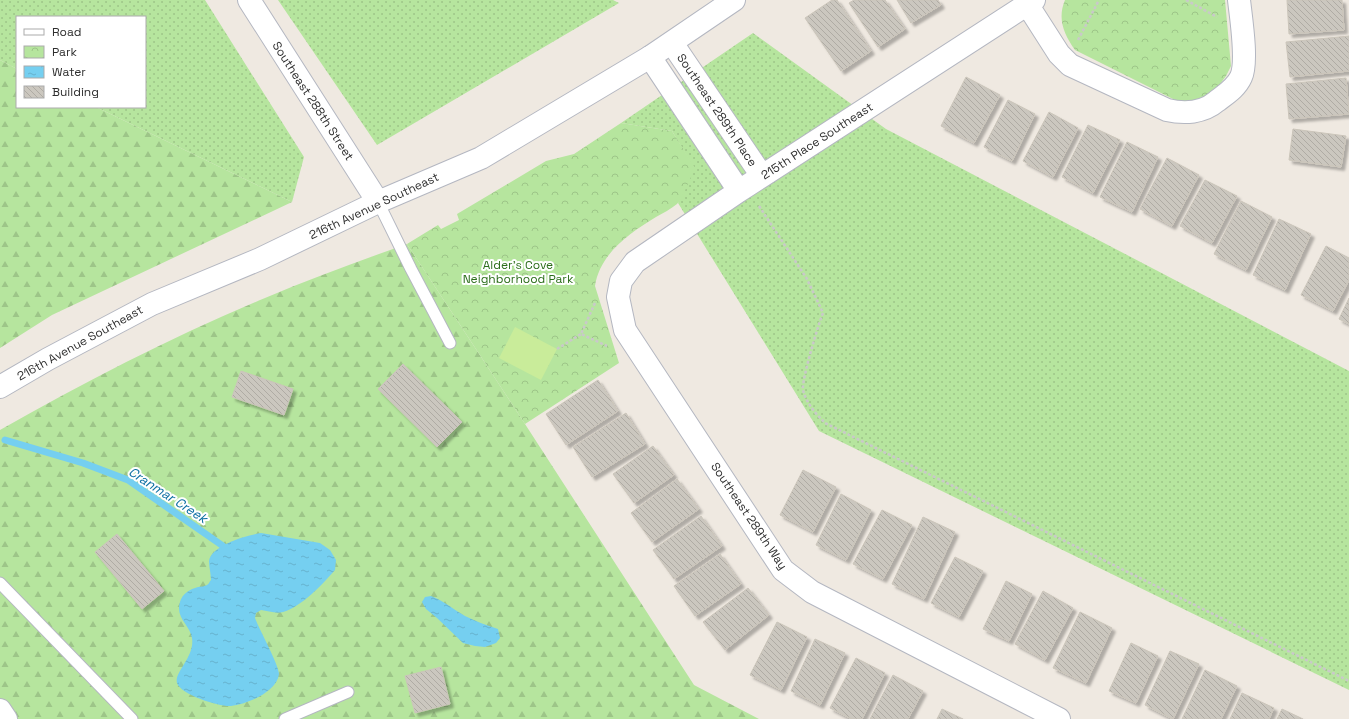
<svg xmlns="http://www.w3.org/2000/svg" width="1349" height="719" font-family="'Space Grotesk',sans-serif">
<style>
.grass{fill:url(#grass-dots)}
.forest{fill:url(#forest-firs)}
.park{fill:url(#park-crowns)}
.pitch{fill:#c9ec9a}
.water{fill:url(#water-ripples)}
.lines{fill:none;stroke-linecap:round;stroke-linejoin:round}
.stream{stroke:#75cff0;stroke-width:7}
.building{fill:url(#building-back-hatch);stroke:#cbc5ba;filter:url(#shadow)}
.lane-casing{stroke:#b4b7c1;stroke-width:13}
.street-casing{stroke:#b4b7c1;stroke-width:24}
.secondary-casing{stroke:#b4b7c1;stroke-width:24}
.path{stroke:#c9c9c9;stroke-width:2.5;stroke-dasharray:3 2;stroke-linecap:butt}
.lane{stroke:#fff;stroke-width:11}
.street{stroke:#fff;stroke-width:22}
.secondary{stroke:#fff;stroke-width:22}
.labels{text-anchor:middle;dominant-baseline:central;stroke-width:4;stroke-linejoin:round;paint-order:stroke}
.street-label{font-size:12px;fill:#2e2e2e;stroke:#fff}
.park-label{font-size:12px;fill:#2c6e1b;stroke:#fff}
.water-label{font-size:13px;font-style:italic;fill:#0d6fa3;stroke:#fff}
</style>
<defs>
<pattern id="grass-dots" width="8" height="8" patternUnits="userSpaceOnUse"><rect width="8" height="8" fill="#b6e59e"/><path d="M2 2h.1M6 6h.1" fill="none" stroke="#9dc588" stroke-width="1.8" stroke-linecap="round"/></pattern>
<pattern id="forest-firs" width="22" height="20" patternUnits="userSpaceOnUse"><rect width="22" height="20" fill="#b6e59e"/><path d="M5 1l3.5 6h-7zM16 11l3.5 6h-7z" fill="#9dc588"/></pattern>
<pattern id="park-crowns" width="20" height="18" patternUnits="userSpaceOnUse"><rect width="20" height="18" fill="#b6e59e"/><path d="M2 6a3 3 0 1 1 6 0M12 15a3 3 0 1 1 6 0" fill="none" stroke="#9dc588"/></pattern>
<pattern id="water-ripples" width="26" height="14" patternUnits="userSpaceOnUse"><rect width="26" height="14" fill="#75cff0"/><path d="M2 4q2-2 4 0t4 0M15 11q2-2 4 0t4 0" fill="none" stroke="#66b2ce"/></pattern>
<pattern id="building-back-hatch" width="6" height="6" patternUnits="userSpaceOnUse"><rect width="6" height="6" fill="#cbc7bf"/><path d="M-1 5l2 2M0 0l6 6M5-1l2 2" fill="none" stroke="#afaba4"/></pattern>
<filter id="shadow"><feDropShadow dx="3.5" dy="3.5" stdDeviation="1" flood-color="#0004"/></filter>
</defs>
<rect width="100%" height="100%" fill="#efe9e1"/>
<!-- grass -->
<path class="grass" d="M0,0H205L304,157L292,202L96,107H145V17H17V69L0,60Z
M278,0H613L619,3L377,145Z
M753,33L886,129L1349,371V690L819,431L678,203L694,168L672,131L621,123Z"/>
<!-- forest -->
<path class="forest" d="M0,60L17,69V107H96L292,202L52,315L0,348Z
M407,244L525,424L694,685L759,719H0V430C86,381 174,336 265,298C312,278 359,261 407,244Z"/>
<!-- park -->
<path class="park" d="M1065,0H1225L1231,66L1226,76L1217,88L1206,96L1194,100L1179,102L1075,50C1064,34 1057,19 1065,0Z
M621,123L672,131L695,168C691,176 682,200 677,204C671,209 663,213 656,217C630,233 600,253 595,286L619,363L525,424L407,244L438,225L441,229L459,220L457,214L546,161L574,154Z"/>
<!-- pitch -->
<path class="pitch" d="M515,327L557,349L541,380L499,358Z"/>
<!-- water -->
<path class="water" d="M261,533L320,543L330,550L336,560L335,570C324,583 300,608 283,612C276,614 268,611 261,610L256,613L255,618C259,629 279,665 279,674C277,692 247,704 231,706C220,707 181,695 177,683C174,672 195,657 192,638C190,625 175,618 180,602C182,594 190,589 198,587C200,587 205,586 207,585C209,584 209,582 211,580C211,575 209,566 209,561C211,545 248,535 261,533Z
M431,596C444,601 453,609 465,616C475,621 486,625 498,629L500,638L496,643L485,647L475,646L463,643L437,618L426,609L422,602L425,597Z"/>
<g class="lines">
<!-- stream -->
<path class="stream" d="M5,440L83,463L128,480L223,546"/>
</g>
<!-- building -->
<path class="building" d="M832,0H837L871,51L841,71L805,18Z
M854,0H885L905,29L878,47L849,3Z
M897,0H938L941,5L911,23Z
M1287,0H1342L1344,30L1289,34Z
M1349,36V71L1290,77L1286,42Z
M966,77L1000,95L974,143L941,126Z
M1346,78L1349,114L1289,119L1286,84Z
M1008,100L1035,114L1012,161L984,147Z
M1049,112L1078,128L1053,177L1023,161Z
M1088,125L1120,140L1093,193L1062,177Z
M1293,129L1346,136L1341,167L1289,160Z
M1127,142L1158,157L1132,212L1100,197Z
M1167,158L1199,175L1172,226L1140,209Z
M1205,180L1237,196L1212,243L1180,226Z
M1241,201L1272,217L1246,270L1214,254Z
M1279,219L1311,234L1285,290L1253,275Z
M1326,246L1349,258V280L1333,311L1301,295Z
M1349,298V324L1339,319Z
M403,364L462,422L437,447L378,389Z
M241,371L293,389L284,415L232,397Z
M598,380L618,411L566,445L546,414Z
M626,413L645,444L592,477L573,447Z
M653,446L674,475L634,503L613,474Z
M803,470L836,487L813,532L780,515Z
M677,479L699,509L652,542L631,513Z
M841,494L871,510L846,560L816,545Z
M882,510L912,525L883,579L853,564Z
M701,516L722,546L674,579L653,550Z
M923,517L955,532L924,599L892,584Z
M117,534L164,591L142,609L95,552Z
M720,554L741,584L695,616L674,586Z
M955,557L983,571L959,617L931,603Z
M1006,581L1032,594L1009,641L983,629Z
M748,588L769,615L725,650L703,622Z
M1043,591L1073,608L1045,660L1015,644Z
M1080,612L1112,628L1086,683L1053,668Z
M777,622L807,637L781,690L750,675Z
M815,639L845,653L820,705L791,691Z
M1131,643L1158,656L1136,703L1109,691Z
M1170,651L1199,664L1173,719L1145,705Z
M856,658L885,673L862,719H852L830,708Z
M441,667L450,704L415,713L405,676Z
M1205,670L1237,686L1221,719H1182Z
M893,675L923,691L908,719H870Z
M1242,693L1274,708L1269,719H1230Z
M942,709L963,719H937Z
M1282,709L1303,719H1277Z"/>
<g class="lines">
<defs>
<path id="lane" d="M378,202L411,269L450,343
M0,583L132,719
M285,719L348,692"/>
<path id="street" d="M1034,0L739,191L635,262L621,281L618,297L625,330L783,570L812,592L1059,719
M1027,4L1059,54L1070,65L1167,110C1184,114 1203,113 1217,101C1226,94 1236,88 1241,77C1248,62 1241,18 1239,0
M672,43L762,176
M650,57L739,191
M0,710L6,719"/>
<path id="secondary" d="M249,0L378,202
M0,387L48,359L152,304L260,259L378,202L481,158L650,57L734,0"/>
</defs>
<!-- lane casing -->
<use href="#lane" class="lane-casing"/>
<!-- street casing -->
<use href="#street" class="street-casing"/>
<!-- secondary casing -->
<use href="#secondary" class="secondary-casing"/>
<!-- path -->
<path class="path" d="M1186,0L1217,17
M1078,40L1099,0
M759,206L807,279L823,313C819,322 801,382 803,390C806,403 816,414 825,423L1349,681
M595,303L581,334L607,346
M557,349L581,334"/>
<!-- lane -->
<use href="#lane" class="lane"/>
<!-- street -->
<use href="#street" class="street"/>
<!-- secondary -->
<use href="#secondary" class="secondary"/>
</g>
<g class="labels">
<!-- street labels -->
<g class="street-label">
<text transform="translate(313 101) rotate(57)">Southeast 288th Street</text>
<text transform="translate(717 110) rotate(56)">Southeast 289th Place</text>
<text transform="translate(817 141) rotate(-33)">215th Place Southeast</text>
<text transform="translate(374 206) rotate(-25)">216th Avenue Southeast</text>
<text transform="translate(80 343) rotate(-29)">216th Avenue Southeast</text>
<text transform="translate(749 516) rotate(56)">Southeast 289th Way</text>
</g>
<!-- park labels -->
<g class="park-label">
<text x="518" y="265">Alder's Cove<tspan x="518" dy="14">Neighborhood Park</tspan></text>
</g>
<!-- water labels -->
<g class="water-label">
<text transform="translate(168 495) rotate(33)">Cranmar Creek</text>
</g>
</g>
<!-- legend -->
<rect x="16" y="16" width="130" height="92" fill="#ffffff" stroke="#ababab"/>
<rect x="24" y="29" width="20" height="6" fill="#ffffff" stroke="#ababab"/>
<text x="52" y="36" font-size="12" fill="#2e2e2e">Road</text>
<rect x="24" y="46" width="20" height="12" fill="url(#park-crowns)" stroke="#ababab"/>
<text x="52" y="56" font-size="12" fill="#2e2e2e">Park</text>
<rect x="24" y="66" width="20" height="12" fill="url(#water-ripples)" stroke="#ababab"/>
<text x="52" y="76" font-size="12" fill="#2e2e2e">Water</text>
<rect x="24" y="86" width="20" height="12" fill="url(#building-back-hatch)" stroke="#ababab"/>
<text x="52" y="96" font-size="12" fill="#2e2e2e">Building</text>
</svg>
